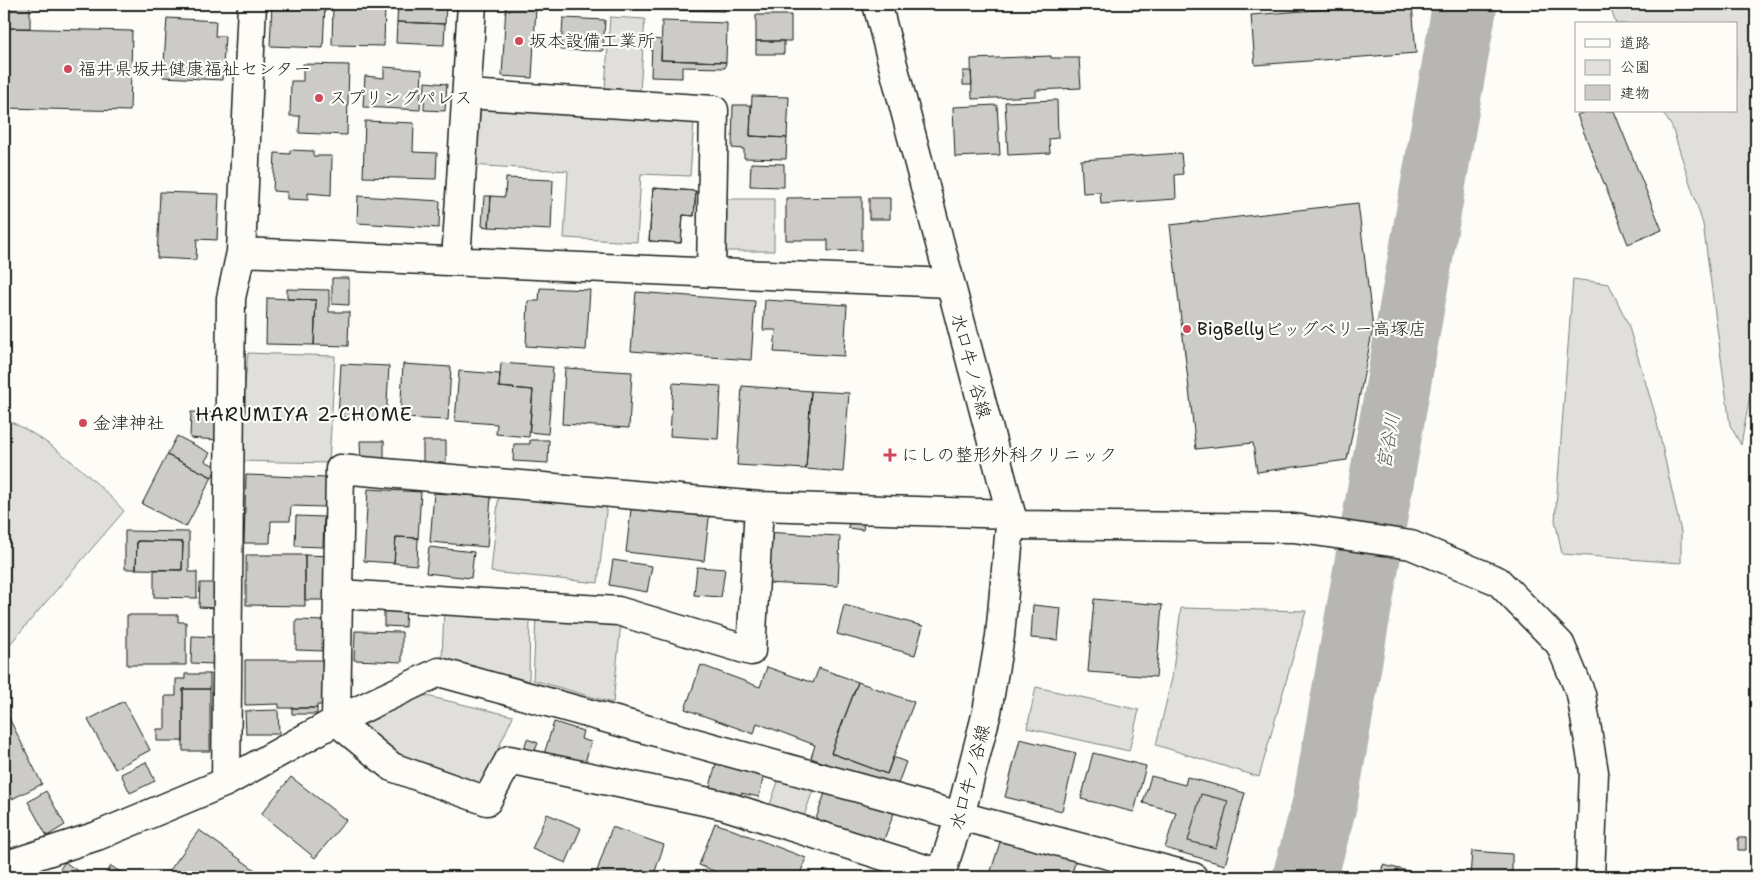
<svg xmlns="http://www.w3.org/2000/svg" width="1760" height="881" font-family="'Shantell Sans','Klee One',sans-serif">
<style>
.green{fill:#e0dfdb;stroke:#7e7e7c}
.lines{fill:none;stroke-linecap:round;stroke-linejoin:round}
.river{stroke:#b7b6b2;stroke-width:65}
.building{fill:#cccbc8;stroke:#1c1c1c}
.street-casing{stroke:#1c1c1c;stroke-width:31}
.secondary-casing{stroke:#1c1c1c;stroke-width:31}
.street{stroke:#fdfcf7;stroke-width:28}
.secondary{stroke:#fdfcf7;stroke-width:28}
.poi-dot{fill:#d1495b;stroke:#fdfcf7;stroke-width:2}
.labels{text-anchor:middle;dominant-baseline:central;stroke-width:4.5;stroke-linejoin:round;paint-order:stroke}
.poi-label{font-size:18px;fill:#1c1c1c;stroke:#fdfcf7;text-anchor:start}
.street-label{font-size:18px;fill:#1c1c1c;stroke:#fdfcf7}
.neighbourhood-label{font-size:19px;letter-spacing:1px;fill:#1c1c1c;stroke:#fdfcf7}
.water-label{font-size:19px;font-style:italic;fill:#5a5a58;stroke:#fdfcf7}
</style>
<rect width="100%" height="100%" fill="#fdfcf7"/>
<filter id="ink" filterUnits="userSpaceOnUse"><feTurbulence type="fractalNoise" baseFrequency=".02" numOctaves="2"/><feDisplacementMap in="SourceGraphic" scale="10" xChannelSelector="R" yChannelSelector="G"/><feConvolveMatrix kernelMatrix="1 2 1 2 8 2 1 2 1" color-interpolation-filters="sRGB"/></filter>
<g filter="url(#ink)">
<!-- green -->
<path class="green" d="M1609,4H1756V362L1741,445L1730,425L1703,224L1672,127L1662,111H1736V24H1616Z
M610,17L645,19L640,91L605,88Z
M474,108L694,121L690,176L641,174L637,242L564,238L568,171L470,165Z
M725,199H774V251H724Z
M1573,279L1609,284L1628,324L1655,414L1681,532V563L1562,554L1555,520Z
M248,353L335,356L329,463L234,461V392L245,384Z
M4,419C45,435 94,478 124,511L4,651Z
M499,492L607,503L598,583L491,572Z
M444,608L530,614L529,682L442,659Z
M1181,608L1306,611L1259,777L1156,745L1172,678Z
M536,615L621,622L613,703L533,680Z
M1036,687L1139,710L1129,751L1027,728Z
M418,694L513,716L478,793L411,768L360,728Z
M780,776L814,787L803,819L769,807Z"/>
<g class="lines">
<!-- river -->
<path class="river" d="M1305,877L1325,802L1465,4"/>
</g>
<!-- building -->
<path class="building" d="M4,4H30V28H4Z
M272,4H325L323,48L270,46Z
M333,4H385L384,46L332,45Z
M398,4H446L445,24L397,22Z
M632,4H672L671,10L632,9Z
M677,4H725V11L676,10Z
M1393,4H1412L1416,53L1255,65L1251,15Z
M506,5L536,7L532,78L502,76Z
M756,15H791V41H756Z
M167,18L216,21L215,36H225L222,80L163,77Z
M563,18L605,20L603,51L561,50Z
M662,21L727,23L726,62L661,60Z
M397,22L445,24L444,45L396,43Z
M4,28L132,31L130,111L4,108Z
M652,39L662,40L661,60L726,62L725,68L682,67V78L651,77Z
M756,41H784V54H756Z
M1051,56V58H1079L1081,88L1036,90V96L972,99L971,59Z
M303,64L349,65L347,135L299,133L300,116H290L291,81H303Z
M384,67L422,70L420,110L363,107L365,76L384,78Z
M963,71H971L972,85H963Z
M425,82L447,84L445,111L424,110Z
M752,96L789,97L787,138L750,136Z
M1057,100L1058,138L1049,139L1050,153L1008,155L1005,102Z
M733,105H751L750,136L787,138L786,159L744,158V149L732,148Z
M997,105L1000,155L955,157L953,107Z
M1587,111H1614L1662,230L1628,244L1577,115Z
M365,121L414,123L413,152L437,153L436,179L363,177Z
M290,150L313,151V156H332L331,195L308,193V200L287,199V192L273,191L275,153L290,154Z
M1181,153L1183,174L1175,175L1176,199L1101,204L1100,192L1083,193L1081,160Z
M751,163L784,164V187L750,186Z
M506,178L553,180L551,230L489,227L491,196L505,197Z
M653,188L696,191L694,216L683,215L681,243L649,241Z
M653,188L696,191L694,216L683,215L681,243L649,241Z
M160,192L219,194L217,240L197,239L196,260L157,258Z
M358,196L440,201L439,228L357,223Z
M484,196H491L489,227L482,226Z
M862,197V250L828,251V240H786V198Z
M869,198H890V219H869Z
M1358,203L1373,328L1347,460L1257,472L1253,443L1196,449L1170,225Z
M332,278H349V305L332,304Z
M540,288L590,290L586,350L526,346L528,301H539Z
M287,289L329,290V312H349L348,346L314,345L316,300L287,299Z
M636,292L755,301L751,360L631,351Z
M267,298L316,300L314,345L266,344Z
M765,300L847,305L844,356L774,352L776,330H763Z
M501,363L553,367L548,434L529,432L533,390L499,387Z
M341,364L389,366L386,420L338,417Z
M403,364L451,367L448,420L400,418Z
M565,368L632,372L629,428L562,424Z
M459,371L500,374L499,387L533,390L529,437L496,434L497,424L455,421Z
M673,383L721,386L718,439L670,436Z
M742,386L811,391L806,469L737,465Z
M811,391L849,393L843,472L806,469Z
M191,412L219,413L217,440L190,438Z
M177,436L210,453L205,461L217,467L212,477L167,455Z
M530,440H549L548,463L513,461L514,444H530Z
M360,441H384V463H361Z
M423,441H446V463H423Z
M167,455L212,477L186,527L142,504Z
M246,475L326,478L325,507L291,506L290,521H271L270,543H244Z
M368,489L421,492L418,538L396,537L394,563L364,561Z
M434,493L491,497L487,547L430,542Z
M632,501L710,510L704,561L626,552Z
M296,516L324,517L323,547L295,546Z
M849,521L864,522L863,530L848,528Z
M125,531L189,532V572H197V598L154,597V570H182L183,542L137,541L136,569H125Z
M763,532L840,536L838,586L761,583Z
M396,537L418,538L417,565L394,563Z
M137,541L183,542L182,570L136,569Z
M429,547L474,552L471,578L426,573Z
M246,555H305V606L246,605Z
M305,555L332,556L331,600H305Z
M613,560L652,566L647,592L609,585Z
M697,567L725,569L721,597L694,595Z
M200,583H215V608L199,607Z
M1094,599L1162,605L1156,677L1088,672Z
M384,603L406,604L405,627L384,626Z
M844,605L923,626L915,655L837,634Z
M1033,605L1061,608L1058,640L1031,638Z
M127,615H178V622H186V665H127Z
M296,620L326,621L325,651L296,650Z
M355,631L402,632V662L354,660Z
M192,636L215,637L214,664L191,663Z
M245,660H327V705H317V708H279V704L245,705Z
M701,665L760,687L767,667L813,683L819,668L858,682L831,753L887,774L893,757L906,762L896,789L811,758L815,745L757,723L754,734L685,709Z
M185,674H210V689H183V741H157V729H165V696H176V679H185Z
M858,682L914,702L887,774L831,753Z
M183,689H210V751H183Z
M124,701L150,750L115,769L88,720Z
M4,708L42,784L12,799L4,785Z
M292,708H317V714H292Z
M278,710L279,734H246L245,711Z
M554,722L583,731L581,739L591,742L584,766L544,754Z
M527,739L538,743L534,753L524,749Z
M1020,739L1076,753L1062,811L1005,797Z
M1093,753L1146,766L1134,812L1081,799Z
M146,762L155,781L130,793L121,774Z
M716,763L764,774L759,797L741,793L740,799L709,791Z
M1151,776L1185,785L1187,777L1245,793L1225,865L1165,848L1176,812L1143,803Z
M291,777L346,820L315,858L261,814Z
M826,790L894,813L883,842L816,819Z
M46,791L65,825L47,836L28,802Z
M1201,794L1228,801L1216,848L1188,841Z
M547,814L581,828L566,863L532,849Z
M715,823L806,858L799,877H729L699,865Z
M4,826L11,842L4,845Z
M612,827L664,845L653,877H595Z
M199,830L265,877H165Z
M1002,836L1076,859L1071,877H989Z
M1738,838H1746V850H1738Z
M1472,851L1512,854V877H1470Z
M65,862L86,877H54Z
M1383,865L1408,871L1406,877H1380Z
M111,866L128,877H103Z"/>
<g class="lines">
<defs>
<path id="street" d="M468,94L714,110L711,272
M241,252L949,283
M456,261L472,4
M1012,525L1294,528L1411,545L1498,581L1560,644L1581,694L1594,772L1590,877
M338,594L618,611L751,651L759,506
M226,782L231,298L241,252L252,4
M4,866L97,836L226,782L336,721L439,672L960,816L1193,877
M941,874L723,805L509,760L487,801L392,767L336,721L340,469L759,506L1011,514"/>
<path id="secondary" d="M877,4L1011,514L1000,636L987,712L960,816L940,877"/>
</defs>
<!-- street casing -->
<use href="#street" class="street-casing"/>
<!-- secondary casing -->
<use href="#secondary" class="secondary-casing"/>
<!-- street -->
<use href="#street" class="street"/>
<!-- secondary -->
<use href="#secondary" class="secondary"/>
</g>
</g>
<!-- markers -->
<g class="poi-dot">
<circle cx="519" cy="41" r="5"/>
<circle cx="68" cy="69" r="5"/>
<circle cx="319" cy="98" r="5"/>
<circle cx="1187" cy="329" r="5"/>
<circle cx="83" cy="423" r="5"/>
<path d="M887.5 447.5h5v5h5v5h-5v5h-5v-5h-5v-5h5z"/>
</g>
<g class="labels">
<!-- poi labels -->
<g class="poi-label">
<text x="529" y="41">坂本設備工業所</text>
<text x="78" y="69">福井県坂井健康福祉センター</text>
<text x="329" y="98">スプリングパレス</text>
<text x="1197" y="329">BigBellyビッグベリー高塚店</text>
<text x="93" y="423">金津神社</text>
<text x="901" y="455">にしの整形外科クリニック</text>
</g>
<!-- street labels -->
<g class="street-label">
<text transform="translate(971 366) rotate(75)">水口牛ノ谷線</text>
<text transform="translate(970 777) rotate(-75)">水口牛ノ谷線</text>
</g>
<!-- neighbourhood labels -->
<g class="neighbourhood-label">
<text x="304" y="414">HARUMIYA 2-CHOME</text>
</g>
<!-- water labels -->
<g class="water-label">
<text transform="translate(1388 441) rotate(-80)">宮谷川</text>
</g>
</g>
<!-- margin -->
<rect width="1760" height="881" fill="none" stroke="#fdfcf7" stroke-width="20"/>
<rect x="10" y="10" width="1740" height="861" fill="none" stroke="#1c1c1c" stroke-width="2" filter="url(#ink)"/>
<!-- legend -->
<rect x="1575" y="22" width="162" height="90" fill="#fdfcf7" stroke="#a3a29f"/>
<rect x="1585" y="39" width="25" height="8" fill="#fdfcf7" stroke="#a3a29f"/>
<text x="1620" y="48" font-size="15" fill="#1c1c1c">道路</text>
<rect x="1585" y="60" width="25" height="15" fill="#e0dfdb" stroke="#a3a29f"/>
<text x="1620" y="72" font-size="15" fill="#1c1c1c">公園</text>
<rect x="1585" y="85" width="25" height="15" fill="#cccbc8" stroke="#a3a29f"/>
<text x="1620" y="98" font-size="15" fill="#1c1c1c">建物</text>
</svg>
